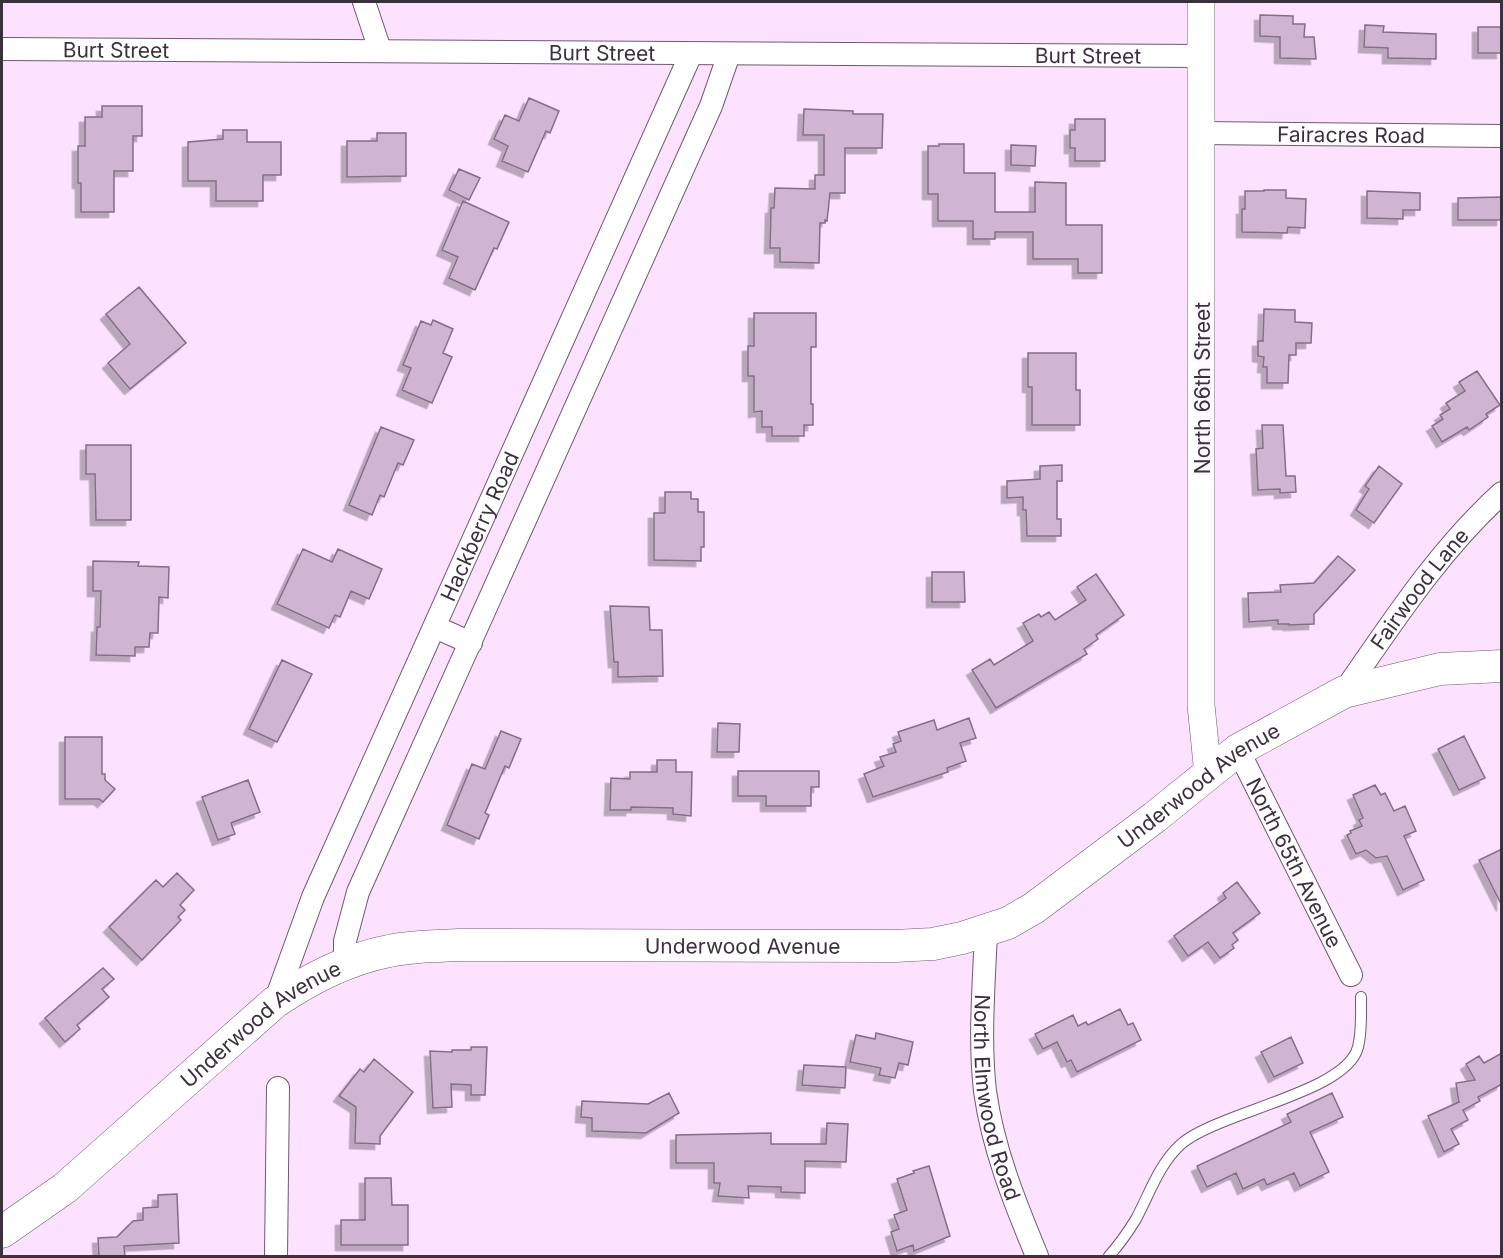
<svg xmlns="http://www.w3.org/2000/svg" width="1503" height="1258" font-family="Inter,sans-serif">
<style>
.building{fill:#cfb5d1;stroke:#856e87;stroke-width:1.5;filter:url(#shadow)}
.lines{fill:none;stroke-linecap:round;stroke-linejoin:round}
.service-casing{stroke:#705972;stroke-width:12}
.minor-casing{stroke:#705972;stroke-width:24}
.tertiary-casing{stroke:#705972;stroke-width:28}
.secondary-casing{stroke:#705972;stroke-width:33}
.service{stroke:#fff;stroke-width:10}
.minor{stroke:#fff;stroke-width:22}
.tertiary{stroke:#fff;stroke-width:27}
.secondary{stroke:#fff;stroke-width:32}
.labels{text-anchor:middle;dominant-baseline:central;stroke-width:5;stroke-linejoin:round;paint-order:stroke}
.street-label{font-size:21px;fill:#3b313c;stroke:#fdf8fd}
</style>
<defs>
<filter id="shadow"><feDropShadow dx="-5.5" dy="5.5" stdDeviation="0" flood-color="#0004"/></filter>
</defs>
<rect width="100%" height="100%" fill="#fde2ff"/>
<!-- building -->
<path class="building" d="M1260,15L1293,16V24H1305L1304,37H1314L1316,59L1280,58V37L1260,36Z
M1365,25L1384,26L1383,32L1436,34V59L1388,58V48L1364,47Z
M1478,27H1501L1502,53H1478Z
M529,98L559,111L550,133L546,131L528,172L502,161L508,146L494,139L505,115L519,121Z
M102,106H142V136H133V171H114V212H81V183H78V146H85V117H102Z
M804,109L853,111V114H883L882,148H845V193H830L827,221L825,220V223H820L819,263L780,262V248H770L771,208H774L775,188L815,189V175H824V135H803Z
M1075,119H1105V161H1075V148H1070V130H1075Z
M223,130H247V142H281V175H263V201H216V181H188V142L223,139Z
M377,133H406V176L347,177V141H377Z
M939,144H964V173H995V212H1035V182L1066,183V225H1102V273H1078V259H1033V232H995V239H973V221H938V194H928V146H939Z
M1011,145L1036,146L1035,166L1011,165Z
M459,169L480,178L469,200L449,190Z
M1264,190H1286V198L1306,199L1305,228L1288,227L1287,233L1242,232V209H1245V191H1264Z
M1367,191L1420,193V210H1403V219L1367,218Z
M1502,197V220H1458V198Z
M463,201L509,222L497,249L494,248L475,290L449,278L458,257L442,250Z
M139,287L186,343L130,389L108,363L130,344L106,314Z
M1264,309L1295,310V322L1312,323L1311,343H1296V355H1289L1288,383H1267V367H1263L1264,357L1258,356V341H1263Z
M754,313H816V347H811V404H813V425H804V436H772V427H762V411L754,412V376H748V346H754Z
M433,320L453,329L443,353L452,357L432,403L402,390L411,368L403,365L421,321L431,325Z
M1028,353H1076V390H1080V425H1032V387H1028Z
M1477,371L1500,405L1486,414L1488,417L1469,430L1467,427L1442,442L1432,426L1443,419L1440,415L1450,409L1446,403L1465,391L1459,382Z
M1262,425H1283L1286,476H1295L1296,492L1280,493V489L1258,490L1256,449L1263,448Z
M381,427L414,440L403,465L398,463L384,497L380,495L372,515L349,505Z
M86,445H131V520H96L95,474H86Z
M1062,465V481H1057V519H1061V536H1027L1026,510H1023V497L1007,498V481L1040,479V466Z
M1379,466L1402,484L1374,523L1356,510L1369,489L1365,486Z
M665,492H691V499H698V512H704V547H701V561L654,560V513H665Z
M303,549L332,562L338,549L382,569L369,599L351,591L340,617L335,615L329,628L277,604Z
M1338,556L1355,570L1314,614V624L1289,625V624H1278V620L1249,622L1248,593L1281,592L1280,585L1314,583Z
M93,561L139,562L138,566L169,567L168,598L159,597L158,633H150L149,647H135V656L96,655L97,627H100L101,591H93Z
M932,572H964L965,602H932Z
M1096,574L1124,615L1096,635L1098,639L1084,649L1087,654L996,708L972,670L990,659L994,665L1033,641L1023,623L1039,614L1041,617L1049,612L1055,620L1086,600L1077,587Z
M610,606L649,607L650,630H662L663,676L618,677V662H614Z
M282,660L312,674L277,742L249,729Z
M969,718L976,738L960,743L966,761L947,768L948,772L873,797L864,774L884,766L880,757L896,752L893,744L901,741L898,732L934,720L937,730Z
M718,723L740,724L739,752H717Z
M501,731L521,739L509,768L505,766L485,813L489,815L479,839L447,825L472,764L485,769Z
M1464,736L1485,778L1459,790L1438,749Z
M65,737H102V774H105V780L115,789L103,802L99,799H65Z
M657,760H676V772H692L691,816L673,814V808L631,807V810H610L611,778L630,779V772H657Z
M738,771H819V787H811V806H766V796H738Z
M248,780L260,812L231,823L235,834L218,840L202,797Z
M1375,785L1381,795L1385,793L1394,811L1405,806L1416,831L1404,836L1424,880L1403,890L1387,856L1376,858L1366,850L1356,854L1347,835L1351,833L1350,831L1362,826L1359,820L1363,818L1353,795Z
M1502,849V906L1479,860Z
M177,873L194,890L180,905L185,910L178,917L181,920L142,960L109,927L156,880L163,887Z
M1237,882L1260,913L1233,933L1238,940L1232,945L1234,948L1220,958L1208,942L1188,956L1174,936L1226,898L1223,893Z
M103,968L114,979L102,989L109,997L77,1025L80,1029L65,1042L45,1018Z
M1120,1009L1128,1025L1133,1023L1141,1040L1077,1072L1071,1060L1067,1062L1057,1042L1043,1049L1035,1034L1073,1015L1078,1026L1086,1022L1088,1025Z
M876,1033L913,1042L908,1065L899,1063L895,1078L879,1075L881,1068L850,1062L856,1035L875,1039Z
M1291,1037L1303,1063L1274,1077L1261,1052Z
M471,1047H487L485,1095H471V1085L451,1084L452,1107L433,1108L430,1051L452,1052V1050H471Z
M1502,1053V1084L1478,1097L1480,1101L1463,1110L1468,1120L1451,1129L1459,1144L1444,1152L1428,1116L1459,1102V1103L1456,1083L1475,1080L1466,1064L1479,1056L1484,1063Z
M374,1059L413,1092L380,1136V1144L355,1143L356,1107L339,1096L360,1069L364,1072Z
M804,1065L846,1067L845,1088L802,1085Z
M669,1093L679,1113L646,1133L592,1131V1118L581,1117L582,1101L648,1104Z
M1332,1093L1343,1117L1310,1132L1329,1172L1300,1186L1294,1173L1267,1185L1264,1179L1243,1189L1236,1173L1207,1187L1197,1166L1291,1122L1287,1114Z
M827,1123L848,1124L846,1162L805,1161V1193L781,1192V1187L748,1186L749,1198L718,1196L720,1183H714V1163H676V1135L771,1133V1144H826Z
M929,1166L950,1236L914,1251L913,1245L897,1251L891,1232L899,1229L894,1215L907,1210L897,1179L914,1173L913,1171Z
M365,1178H391L392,1205H408V1245H341V1220H365Z
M177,1194L179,1243L124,1246L125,1257H99L98,1238L117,1237L133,1221L143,1220V1208L158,1207V1195Z"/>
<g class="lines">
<defs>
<path id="service" d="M1109,1256C1118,1246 1128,1232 1136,1219C1150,1193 1158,1166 1180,1145C1216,1112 1347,1093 1358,1047C1362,1032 1361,1013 1361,997"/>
<g id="minor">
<path d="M364,2L380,50"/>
<path id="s1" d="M2,49L1201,56"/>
<path id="s2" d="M1201,133L1502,136"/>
<path d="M435,627L471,643"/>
<path id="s3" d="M1344,692C1392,623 1439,550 1502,493"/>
<path id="s4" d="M1238,750L1351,975"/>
<path id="s5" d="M986,931C984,984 979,1039 985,1091C993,1149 1015,1203 1037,1256"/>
<path d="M345,963V941L358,892L711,106L729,54"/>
<path id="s6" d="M275,1002L313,897L691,54"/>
<path d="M276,1256L278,1088"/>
</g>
<path id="tertiary" d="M1201,2V705L1208,774"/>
<g id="secondary">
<path id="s7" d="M2,1232L65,1188L275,1002C310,979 347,959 389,951C412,946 436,946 459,945L895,946L933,944L962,938L1008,923L1034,908L1155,817L1238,750L1344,692L1440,669L1502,666"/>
</g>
</defs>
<!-- service casing -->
<use href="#service" class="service-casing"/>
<!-- minor casing -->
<use href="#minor" class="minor-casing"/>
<!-- tertiary casing -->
<use href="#tertiary" class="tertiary-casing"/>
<!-- secondary casing -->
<use href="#secondary" class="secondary-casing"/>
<!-- service -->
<use href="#service" class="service"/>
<!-- minor -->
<use href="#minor" class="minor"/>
<!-- tertiary -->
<use href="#tertiary" class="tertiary"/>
<!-- secondary -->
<use href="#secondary" class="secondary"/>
</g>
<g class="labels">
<!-- street labels -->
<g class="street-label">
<text stroke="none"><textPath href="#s1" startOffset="114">Burt Street</textPath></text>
<text stroke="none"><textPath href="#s1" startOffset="600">Burt Street</textPath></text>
<text stroke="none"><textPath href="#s1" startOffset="1086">Burt Street</textPath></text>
<text stroke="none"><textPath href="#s2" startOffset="150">Fairacres Road</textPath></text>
<text transform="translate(1202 388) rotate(-90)">North 66th Street</text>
<text stroke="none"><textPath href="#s6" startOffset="518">Hackberry Road</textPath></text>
<text stroke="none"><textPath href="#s3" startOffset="128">Fairwood Lane</textPath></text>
<text stroke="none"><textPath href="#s7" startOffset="1341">Underwood Avenue</textPath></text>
<text stroke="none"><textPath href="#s4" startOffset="126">North 65th Avenue</textPath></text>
<text stroke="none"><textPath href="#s7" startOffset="837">Underwood Avenue</textPath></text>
<text stroke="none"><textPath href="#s7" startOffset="333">Underwood Avenue</textPath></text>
<text stroke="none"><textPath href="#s5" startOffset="168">North Elmwood Road</textPath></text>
</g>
</g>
<!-- border -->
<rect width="1503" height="1258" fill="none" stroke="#3b313c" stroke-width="6"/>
</svg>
